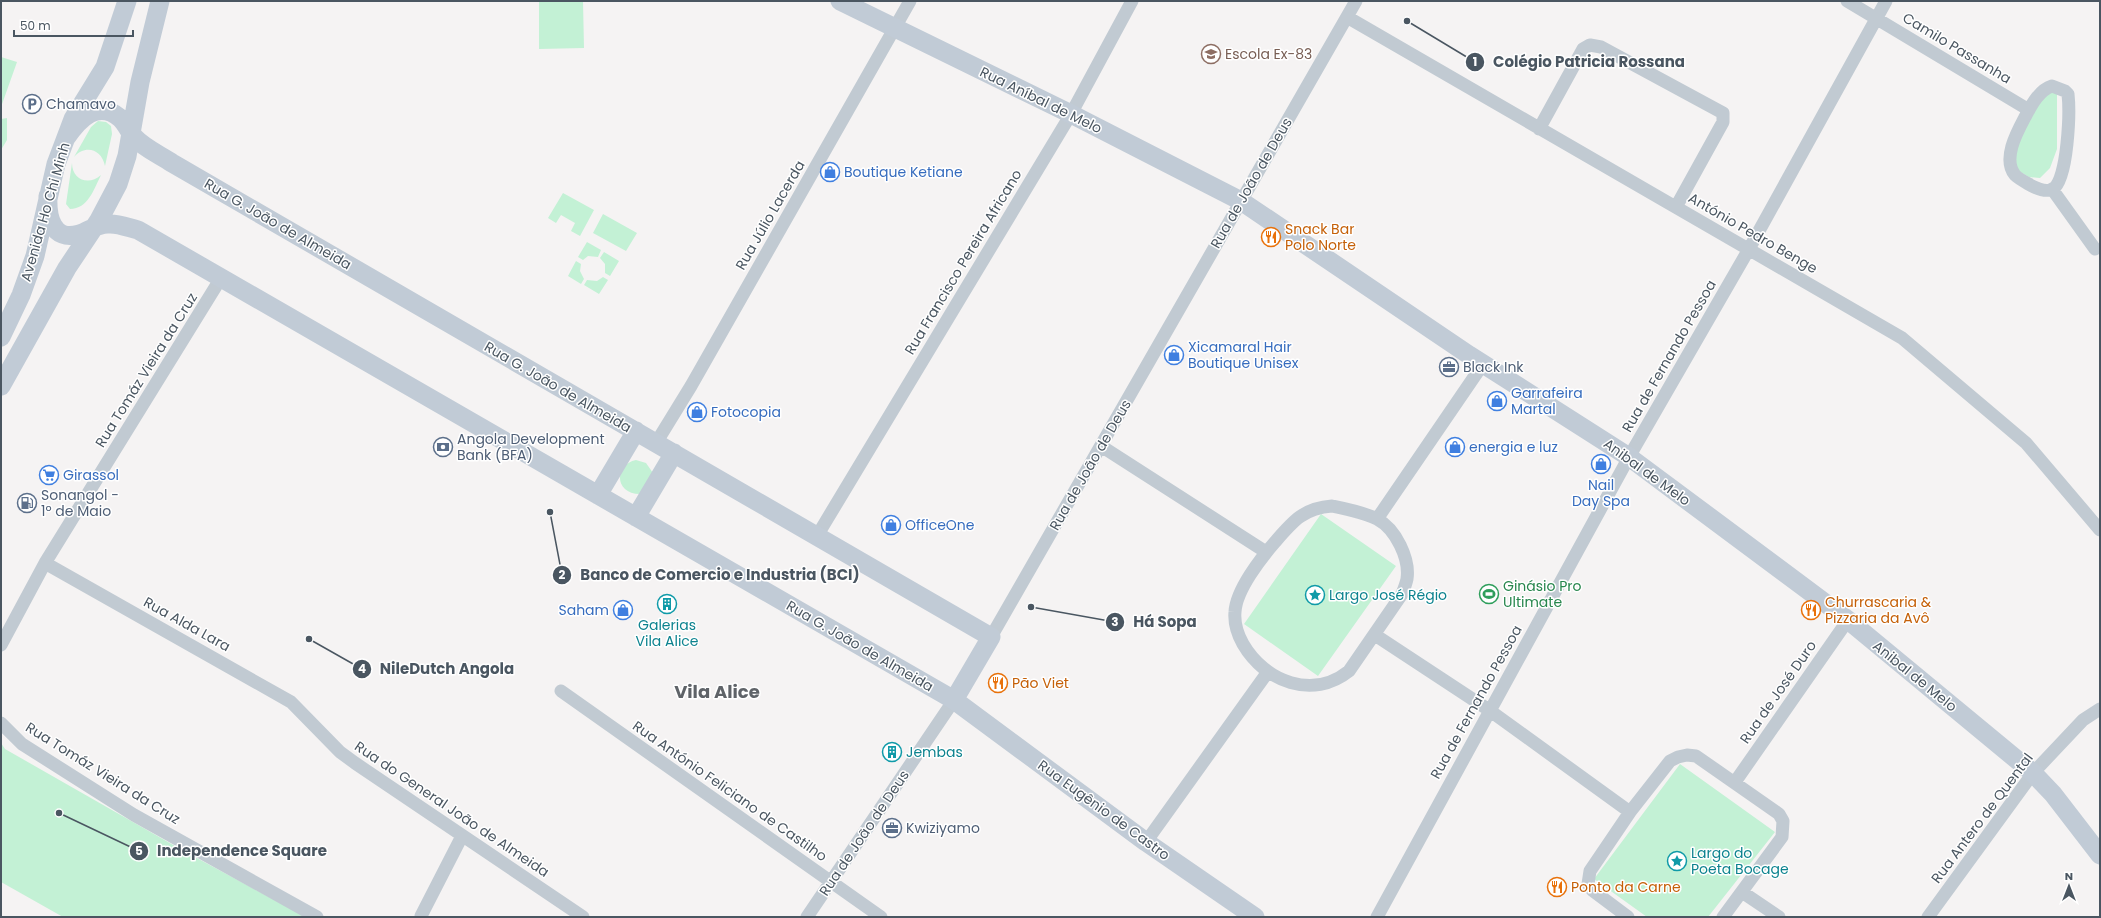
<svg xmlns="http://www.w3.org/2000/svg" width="2101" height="918" font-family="Poppins,sans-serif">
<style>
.green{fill:#c3f1d5}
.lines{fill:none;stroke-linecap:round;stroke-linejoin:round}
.street{stroke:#c1cad2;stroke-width:13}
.secondary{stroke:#c1cbd6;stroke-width:19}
.labels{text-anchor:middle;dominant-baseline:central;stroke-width:3;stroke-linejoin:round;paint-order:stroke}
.street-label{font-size:14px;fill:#4a5661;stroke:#fff}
.education-label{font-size:14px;fill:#785e54;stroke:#fff;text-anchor:start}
.service-label{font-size:14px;fill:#4e5e75;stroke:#fff;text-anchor:start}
.shop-label{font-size:14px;fill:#366cbe;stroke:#fff;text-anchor:start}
.food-label{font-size:14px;fill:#c56008;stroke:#fff;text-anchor:start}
.leisure-label{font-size:14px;fill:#27864d;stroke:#fff;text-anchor:start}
.culture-label{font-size:14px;fill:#0d838f;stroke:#fff;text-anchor:start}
.district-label{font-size:18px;font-weight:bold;fill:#5f6368;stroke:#fff}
.leader{fill:none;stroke:#4a5661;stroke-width:1.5}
.callout-dot{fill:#4a5661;stroke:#fff;stroke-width:1.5}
.mark-label{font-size:12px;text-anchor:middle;font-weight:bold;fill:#fff}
.callout-label{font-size:15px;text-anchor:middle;font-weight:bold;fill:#4a5661;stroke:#fff;stroke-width:3;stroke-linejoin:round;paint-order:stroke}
</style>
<rect width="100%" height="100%" fill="#f5f3f3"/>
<!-- green -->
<path class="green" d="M539,1H583L584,48L539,49Z
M1,57L17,62L1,107Z
M2045,92H2057V149L2050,168L2040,178L2029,177L2017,170L2013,148Z
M7,118V140L1,150V119Z
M98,121L106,122L111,126L112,134L105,166C102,149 85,144 74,157L91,127Z
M72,163C72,180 89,186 101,175C94,189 88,209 70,209L66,204Z
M563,193L594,210L580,236L571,231L575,223L561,215L556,223L548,218Z
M603,214L637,233L626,251L593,233Z
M587,242L601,250L598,257L588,256L583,260L578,257Z
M604,252L619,261L610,276L605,273V264L600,258Z
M576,261L581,264L580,271L584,279L581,284L568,276Z
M603,277L608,280L599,294L584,285L587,280L597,281Z
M636,460L646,463L653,473L640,494C615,494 613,465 636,460Z
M1321,514L1396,566L1318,676L1244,624Z
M1,743L5,749L182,850L306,917H63L1,882Z
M1680,764L1775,832L1708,917H1647L1594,879Z"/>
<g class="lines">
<!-- street -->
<path class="street" d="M1847,1L2029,110
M1347,17L1902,338L2026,443L2100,530
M2052,86L2065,91L2068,94C2070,112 2068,179 2053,189C2047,192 2038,189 2032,186C2027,183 2019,179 2015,175C2002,159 2017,132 2025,117C2031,106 2039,90 2052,86Z
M1539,129L1583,49L1590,45L1601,47L1723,113V122L1676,207
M2052,189L2095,249
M656,443L691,386L910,1
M1101,446L1266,552
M1332,506C1347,509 1363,512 1377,519C1396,529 1410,559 1407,579C1406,584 1404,589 1402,594L1349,671C1313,700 1265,682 1243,644C1238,635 1234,623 1235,612C1236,590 1261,558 1275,542C1293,521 1304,508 1332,506Z
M1377,519L1483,364
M817,536L1071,114L1132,1
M45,563L291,702L340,752L355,763L583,917
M1375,635L1489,710L1630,812
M991,637L1356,1
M1,645L45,563L221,278
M561,691L881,917
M1,723L22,744L134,815L317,917
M1735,782L1848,620
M1146,842L1267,673
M1742,892L1779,917
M421,916L462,836
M807,917L954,700
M1377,917L1629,457L1749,249L1886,1
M1628,917L1592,890L1588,884L1590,871L1630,812L1670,761L1678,757L1687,755L1696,756L1779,814L1783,821L1782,837L1723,917
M1928,917L2033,773L2083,720L2100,709"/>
<!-- secondary -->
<path class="secondary" d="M840,1L1071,114L1241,201L1469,355L1629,457L1848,620L2033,773L2053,794L2100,855
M66,138C79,119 98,99 120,118C126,123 129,132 134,137C144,148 160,155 172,163L991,637L954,700
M48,196C47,216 52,242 79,234C89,231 96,224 108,224C118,223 129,228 138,230L954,700L1146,842L1255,917
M1,337L21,295L35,256L56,164L73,119L105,67L127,1
M1,386L67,268L99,220L118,184L127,156L140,82L160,1
M598,495L636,431
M636,517L674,453"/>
</g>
<!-- icons -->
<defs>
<symbol id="school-ring" viewBox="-11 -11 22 22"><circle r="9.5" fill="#fff" stroke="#8d6e63" stroke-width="1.5"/><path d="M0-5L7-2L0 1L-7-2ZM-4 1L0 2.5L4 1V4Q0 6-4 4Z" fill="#8d6e63"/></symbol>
<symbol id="parking-ring" viewBox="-11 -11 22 22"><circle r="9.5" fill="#fff" stroke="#5c6f8a" stroke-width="1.5"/><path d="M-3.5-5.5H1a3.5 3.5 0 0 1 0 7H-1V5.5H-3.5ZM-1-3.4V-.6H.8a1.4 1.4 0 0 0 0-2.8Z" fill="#5c6f8a"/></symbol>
<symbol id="shop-ring" viewBox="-11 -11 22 22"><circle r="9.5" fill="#fff" stroke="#3f7fe0" stroke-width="1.5"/><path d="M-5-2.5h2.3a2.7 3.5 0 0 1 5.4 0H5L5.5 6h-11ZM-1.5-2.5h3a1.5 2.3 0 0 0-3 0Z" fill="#3f7fe0"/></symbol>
<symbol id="restaurant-ring" viewBox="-11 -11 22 22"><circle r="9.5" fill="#fff" stroke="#e8710a" stroke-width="1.5"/><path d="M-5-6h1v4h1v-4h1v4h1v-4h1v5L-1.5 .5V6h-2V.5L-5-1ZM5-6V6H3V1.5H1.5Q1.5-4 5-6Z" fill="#e8710a"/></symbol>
<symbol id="office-ring" viewBox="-11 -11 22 22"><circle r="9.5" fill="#fff" stroke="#5c6f8a" stroke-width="1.5"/><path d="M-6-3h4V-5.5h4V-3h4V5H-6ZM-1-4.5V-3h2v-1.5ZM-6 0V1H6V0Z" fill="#5c6f8a"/></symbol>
<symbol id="bank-ring" viewBox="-11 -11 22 22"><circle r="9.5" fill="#fff" stroke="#5c6f8a" stroke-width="1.5"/><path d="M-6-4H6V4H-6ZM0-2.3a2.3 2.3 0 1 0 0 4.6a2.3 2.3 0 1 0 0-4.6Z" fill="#5c6f8a"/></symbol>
<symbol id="supermarket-ring" viewBox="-11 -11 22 22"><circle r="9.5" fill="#fff" stroke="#3f7fe0" stroke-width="1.5"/><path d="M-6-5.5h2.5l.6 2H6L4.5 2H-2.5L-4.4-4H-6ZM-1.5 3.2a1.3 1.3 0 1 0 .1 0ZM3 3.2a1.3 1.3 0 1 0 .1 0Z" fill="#3f7fe0"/></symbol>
<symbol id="fuel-ring" viewBox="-11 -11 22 22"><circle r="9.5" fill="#fff" stroke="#5c6f8a" stroke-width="1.5"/><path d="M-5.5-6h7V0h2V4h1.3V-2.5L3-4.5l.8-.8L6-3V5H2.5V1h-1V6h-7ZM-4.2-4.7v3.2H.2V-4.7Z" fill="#5c6f8a"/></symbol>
<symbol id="stadium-ring" viewBox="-11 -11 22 22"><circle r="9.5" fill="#fff" stroke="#2e9e5b" stroke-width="1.5"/><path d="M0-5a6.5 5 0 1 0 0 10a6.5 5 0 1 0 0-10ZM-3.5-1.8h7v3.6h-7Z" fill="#2e9e5b"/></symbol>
<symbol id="sight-ring" viewBox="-11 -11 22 22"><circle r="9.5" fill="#fff" stroke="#0f9aa8" stroke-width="1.5"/><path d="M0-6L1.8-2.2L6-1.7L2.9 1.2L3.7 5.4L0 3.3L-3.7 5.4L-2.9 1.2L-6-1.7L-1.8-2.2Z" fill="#0f9aa8"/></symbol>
<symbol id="building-ring" viewBox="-11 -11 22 22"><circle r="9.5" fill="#fff" stroke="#0f9aa8" stroke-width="1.5"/><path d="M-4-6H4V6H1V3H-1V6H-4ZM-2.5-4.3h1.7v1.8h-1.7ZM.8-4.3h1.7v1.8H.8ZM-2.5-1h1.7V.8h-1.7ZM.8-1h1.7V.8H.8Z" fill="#0f9aa8"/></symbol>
</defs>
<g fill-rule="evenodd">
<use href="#school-ring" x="1200" y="43" width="22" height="22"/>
<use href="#parking-ring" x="21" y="93" width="22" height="22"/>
<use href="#shop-ring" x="819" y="161" width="22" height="22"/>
<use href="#restaurant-ring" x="1260" y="226" width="22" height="22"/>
<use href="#shop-ring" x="1163" y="344" width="22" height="22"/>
<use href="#office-ring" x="1438" y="356" width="22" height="22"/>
<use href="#shop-ring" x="1486" y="390" width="22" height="22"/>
<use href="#shop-ring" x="686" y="401" width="22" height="22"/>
<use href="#bank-ring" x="432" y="436" width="22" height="22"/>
<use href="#shop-ring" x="1444" y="436" width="22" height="22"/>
<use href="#shop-ring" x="1590" y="453" width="22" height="22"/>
<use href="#supermarket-ring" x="38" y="464" width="22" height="22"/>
<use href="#fuel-ring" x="16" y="492" width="22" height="22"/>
<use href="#shop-ring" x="880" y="514" width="22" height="22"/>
<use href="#stadium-ring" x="1478" y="583" width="22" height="22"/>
<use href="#sight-ring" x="1304" y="584" width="22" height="22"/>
<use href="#building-ring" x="656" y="593" width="22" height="22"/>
<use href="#shop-ring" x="612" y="599" width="22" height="22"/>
<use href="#restaurant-ring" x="1800" y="599" width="22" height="22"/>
<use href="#restaurant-ring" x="987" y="672" width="22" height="22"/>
<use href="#building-ring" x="881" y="741" width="22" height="22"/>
<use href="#office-ring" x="881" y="817" width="22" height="22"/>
<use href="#sight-ring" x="1666" y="850" width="22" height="22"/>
<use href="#restaurant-ring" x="1546" y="876" width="22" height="22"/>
</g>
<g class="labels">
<!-- street labels -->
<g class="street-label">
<text transform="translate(1957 48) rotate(31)">Camilo Passanha</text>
<text transform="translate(1041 100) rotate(26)">Rua Aníbal de Melo</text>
<text transform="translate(1251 183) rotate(-60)">Rua de João de Deus</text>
<text transform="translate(45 212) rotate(-74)">Avenida Ho Chi Minh</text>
<text transform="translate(770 215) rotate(-60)">Rua Júlio Lacerda</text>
<text transform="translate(278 224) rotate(30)">Rua G. João de Almeida</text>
<text transform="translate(1753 233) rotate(30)">António Pedro Benge</text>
<text transform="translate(963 262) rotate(-59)">Rua Francisco Pereira Africano</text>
<text transform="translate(1669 356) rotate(-60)">Rua de Fernando Pessoa</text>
<text transform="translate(146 370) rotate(-58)">Rua Tomáz Vieira da Cruz</text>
<text transform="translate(558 387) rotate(30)">Rua G. João de Almeida</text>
<text transform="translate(1090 465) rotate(-60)">Rua de João de Deus</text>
<text transform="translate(1647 472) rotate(36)">Anibal de Melo</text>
<text transform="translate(187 624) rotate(29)">Rua Alda Lara</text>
<text transform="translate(860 646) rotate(30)">Rua G. João de Almeida</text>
<text transform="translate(1915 676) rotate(39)">Anibal de Melo</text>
<text transform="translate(1778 692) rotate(-55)">Rua de José Duro</text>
<text transform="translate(1476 702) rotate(-61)">Rua de Fernando Pessoa</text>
<text transform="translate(103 773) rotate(32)">Rua Tomáz Vieira da Cruz</text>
<text transform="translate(730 791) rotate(35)">Rua António Feliciano de Castilho</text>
<text transform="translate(452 809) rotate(34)">Rua do General João de Almeida</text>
<text transform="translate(1104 810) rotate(36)">Rua Eugênio de Castro</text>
<text transform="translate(1982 818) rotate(-53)">Rua Antero de Quental</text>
<text transform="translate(864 833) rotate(-56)">Rua de João de Deus</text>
</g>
<!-- education labels -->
<g class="education-label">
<text x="1225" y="54">Escola Ex-83</text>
</g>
<!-- service labels -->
<g class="service-label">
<text x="46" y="104">Chamavo</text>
<text x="1463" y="367">Black Ink</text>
<text x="457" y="439">Angola Development<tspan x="457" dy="16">Bank (BFA)</tspan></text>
<text x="41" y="495">Sonangol -<tspan x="41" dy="16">1º de Maio</tspan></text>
<text x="906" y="828">Kwiziyamo</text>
</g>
<!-- shop labels -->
<g class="shop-label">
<text x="844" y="172">Boutique Ketiane</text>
<text x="1188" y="347">Xicamaral Hair<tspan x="1188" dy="16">Boutique Unisex</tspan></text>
<text x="1511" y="393">Garrafeira<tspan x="1511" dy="16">Martal</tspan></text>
<text x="711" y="412">Fotocopia</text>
<text x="1469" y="447">energia e luz</text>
<text x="63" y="475">Girassol</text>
<text x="1601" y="485" text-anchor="middle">Nail<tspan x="1601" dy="16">Day Spa</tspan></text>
<text x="905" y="525">OfficeOne</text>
<text x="609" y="610" text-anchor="end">Saham</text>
</g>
<!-- food labels -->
<g class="food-label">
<text x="1285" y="229">Snack Bar<tspan x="1285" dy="16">Polo Norte</tspan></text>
<text x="1825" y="602">Churrascaria &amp;<tspan x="1825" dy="16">Pizzaria da Avô</tspan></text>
<text x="1012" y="683">Pão Viet</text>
<text x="1571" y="887">Ponto da Carne</text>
</g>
<!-- leisure labels -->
<g class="leisure-label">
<text x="1503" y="586">Ginásio Pro<tspan x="1503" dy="16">Ultimate</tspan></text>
</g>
<!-- culture labels -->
<g class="culture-label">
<text x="1329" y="595">Largo José Régio</text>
<text x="667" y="625" text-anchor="middle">Galerias<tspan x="667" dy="16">Vila Alice</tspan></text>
<text x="906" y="752">Jembas</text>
<text x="1691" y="853">Largo do<tspan x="1691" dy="16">Poeta Bocage</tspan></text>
</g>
<!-- district labels -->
<g class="district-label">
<text x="717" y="691">Vila Alice</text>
</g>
</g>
<!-- callouts -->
<path class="leader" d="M1407 21L1475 62M550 512L562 575M1031 607L1115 622M309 639L362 669M59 813L139 851"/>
<g class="callout-dot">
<circle cx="1407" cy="21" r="4"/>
<circle cx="550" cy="512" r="4"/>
<circle cx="1031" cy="607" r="4"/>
<circle cx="309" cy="639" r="4"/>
<circle cx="59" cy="813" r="4"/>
<circle cx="1475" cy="62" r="10"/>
<circle cx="562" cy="575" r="10"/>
<circle cx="1115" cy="622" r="10"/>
<circle cx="362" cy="669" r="10"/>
<circle cx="139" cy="851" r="10"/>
</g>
<g class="mark-label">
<text x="1475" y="66">1</text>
<text x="562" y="579">2</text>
<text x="1115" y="626">3</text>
<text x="362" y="673">4</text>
<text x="139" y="855">5</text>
</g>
<g class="callout-label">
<text x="1589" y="67">Colégio Patricia Rossana</text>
<text x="720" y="580">Banco de Comercio e Industria (BCI)</text>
<text x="1165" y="627">Há Sopa</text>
<text x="447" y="674">NileDutch Angola</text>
<text x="242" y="856">Independence Square</text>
</g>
<!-- border -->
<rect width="2101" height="918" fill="none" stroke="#4a5661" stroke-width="4"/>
<!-- north arrow -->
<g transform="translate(2069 886)" stroke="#ffffff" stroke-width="3" paint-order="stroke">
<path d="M0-3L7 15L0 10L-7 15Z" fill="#4a5661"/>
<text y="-6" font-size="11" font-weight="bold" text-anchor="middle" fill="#4a5661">N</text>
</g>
<!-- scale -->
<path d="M14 30v6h119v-6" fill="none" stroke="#4a5661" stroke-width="2"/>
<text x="20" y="30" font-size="12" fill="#4a5661" stroke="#ffffff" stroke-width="3" paint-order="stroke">50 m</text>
</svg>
